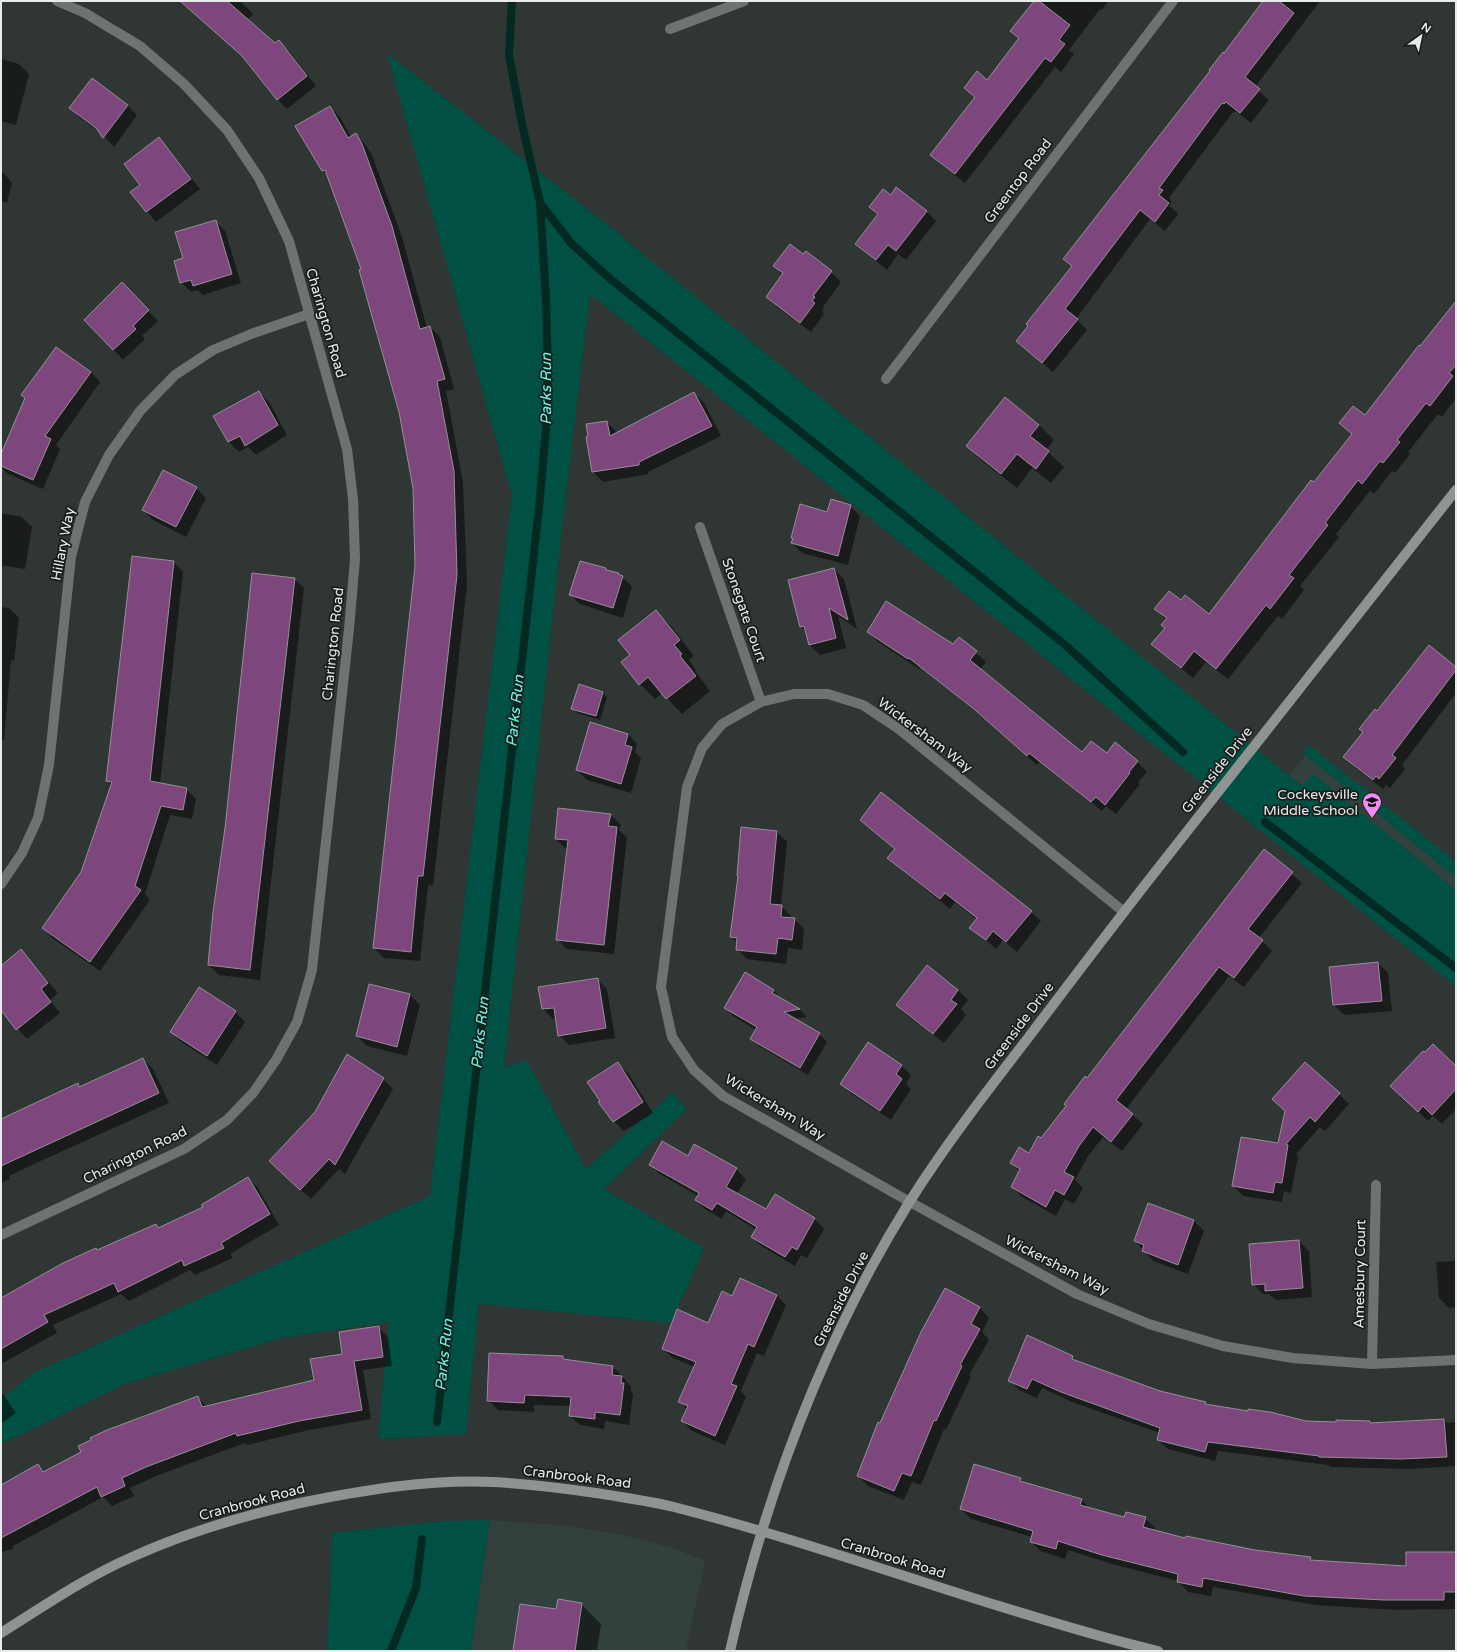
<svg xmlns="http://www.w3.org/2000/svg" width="1457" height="1652" font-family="'Varela Round',sans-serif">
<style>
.built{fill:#32413d}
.green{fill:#015044}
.shadow{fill:#0007}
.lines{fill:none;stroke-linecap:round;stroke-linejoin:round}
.stream{stroke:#042922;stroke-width:8}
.building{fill:#7d477e;stroke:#959095}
.street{stroke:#6e7271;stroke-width:10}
.secondary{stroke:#8f9493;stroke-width:10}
.labels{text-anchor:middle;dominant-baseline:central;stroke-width:3.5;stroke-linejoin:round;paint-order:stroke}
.street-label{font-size:14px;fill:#e8edeb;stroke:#191c1c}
.poi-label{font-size:14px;fill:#e8edeb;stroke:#191c1c;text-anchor:end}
.water-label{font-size:15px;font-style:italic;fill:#65fde0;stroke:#191c1c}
</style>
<rect width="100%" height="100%" fill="#2f3634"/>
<!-- built -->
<path class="built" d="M1312,747L1456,862V911L1289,775Z
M490,1520L558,1525L618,1534L673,1548L705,1561L686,1651H471Z"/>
<!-- green -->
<path class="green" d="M387,53L617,232L629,243L1302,786L1313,774L1456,890V987L590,294L562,529L504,1067L527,1061L586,1169L672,1093L687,1109L604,1189L704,1248L671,1323L479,1304L466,1434L378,1439L389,1322L281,1338L125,1384L1,1444V1399L33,1373L430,1196L512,495Z
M1309,745L1456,862V878L1303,753Z
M490,1520L471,1651H327L332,1533L440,1521Z"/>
<!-- shadow -->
<path class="shadow" d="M182,1H240L253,14L247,20L275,45L279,41L289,51L316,86L287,109L277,99L245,59Z
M1035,1H1108L1102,10L1100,9L1069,50L1074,54L1061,72L1055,67L965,183L941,164L931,155L975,98L965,88L988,82L1019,39L1011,31Z
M1263,1H1320L1255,87L1269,100L1251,123L1236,111L1234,113L1233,112L1169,198L1172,201L1169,205L1178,214L1165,231L1150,219L1076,319L1087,330L1053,372L1017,341L1073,267L1064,259L1225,54Z
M1,59L19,64L29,74L16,125L1,121Z
M127,105L137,115L114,147L102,134L80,118L70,108Z
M330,107L340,117L351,137L356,135L365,144L372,155L402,237L427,328L430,327L440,337L454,389L446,391L463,482L467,585L433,886L428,885L420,961L384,958L374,948L416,566L414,488L400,412L363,270L329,177L323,171Z
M159,138L168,148L200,189L156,222L131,192L142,185Z
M1,170L12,183L7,203L1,201Z
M891,196L926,211L936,221L906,260L898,254L887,270L856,244L878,215L870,207Z
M215,221L225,231L241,283L203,295L198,290L191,292L181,282L184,259Z
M806,253L831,272L841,282L823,307L824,308L822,311L824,314L811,332L777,307L767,297L783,275L774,266L803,256Z
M132,294L158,321L142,336L145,339L123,360L86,320Z
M1456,303V398L1442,417L1438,414L1408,452L1410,454L1395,473L1392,471L1374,494L1370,491L1336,534L1339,537L1300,586L1304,590L1282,619L1278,616L1228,679L1206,662L1193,678L1164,655L1153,644L1165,628L1167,620L1156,609L1181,602L1209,615L1352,435L1341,423L1365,417Z
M91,372L100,382L56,445L60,449L43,489L8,474L1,467V457Z
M259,392L269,402L287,435L256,455L248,447L239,452L229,442L215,417Z
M694,393L704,403L721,436L648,472L649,474L603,482L593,472L607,422L617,433Z
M1039,425L1054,440L1046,450L1064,467L1051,483L1032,468L1017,488L982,461L967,446Z
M196,488L206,498L186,537L153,520L143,510Z
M850,506L860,516L848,565L802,553L792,543L793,539L792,537L828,513Z
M1,513L22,517L32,527L25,569L1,565Z
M174,562L183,572L160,784L186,789L196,799L192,819L170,815L145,894L150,900L100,971L52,938L43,928L82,873L112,785L107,781Z
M606,569L608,572L618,574L632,586L623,618L580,604L570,594Z
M834,569L844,579L857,629L838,616L846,648L820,655L810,645L806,632L801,626Z
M294,579L304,588L260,980L219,975L209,965Z
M1,607L9,608L19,618L14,661L11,660L4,740H1Z
M656,611L671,626L694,656L689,660L696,670L695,671L710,691L682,714L662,693L655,699L640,684L631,655Z
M868,632L953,645L959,638L986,662L980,669L1082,753L1137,762L1147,772L1138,782L1140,784L1116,814L1106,806L1102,811L1040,762L1037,765L986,720L920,667L919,669L878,642Z
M1456,668V693L1402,765L1405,769L1390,788L1386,785L1383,789L1354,767L1345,757L1377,713Z
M603,693L607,697L600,720L577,713L573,708Z
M628,734L637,744L635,752L641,758L631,793L587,780L577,770Z
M559,809L611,815L621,825L619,830L627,837L614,954L567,949L557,939L568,849H566L556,839Z
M861,820L1031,912L1041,921L1017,952L1003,940L996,949L971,927L977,920L955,902L950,909L899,868L889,858L896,850Z
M777,832L787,842L781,906L791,916V919H794L804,929L802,950L788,948L786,964L747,959L737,949L738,943L731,937Z
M1264,850L1302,883L1259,938L1272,951L1244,987L1229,976L1126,1109L1143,1124L1122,1151L1103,1137L1088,1156L1075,1180L1083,1188L1074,1204L1065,1199L1056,1216L1022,1197L1012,1187L1020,1172L1011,1163L1030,1154Z
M21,951L58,993L50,1000L60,1013L27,1039L1,1009V967Z
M1378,963L1388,973L1392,1011L1344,1015L1334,1005Z
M927,966L958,990L968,1000L961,1009L966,1015L944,1043L907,1015L897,1005Z
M597,979L607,989L615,1038L569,1045L559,1035L556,1018L553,1019L543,1009Z
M370,985L410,995L420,1005L407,1056L367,1046L357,1036Z
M774,991L781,999L800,1010L807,1017L795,1019L819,1034L827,1042L808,1075L759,1046L751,1038L756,1030L733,1016L725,1008Z
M235,1012L245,1022L217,1065L181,1042L171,1032Z
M143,1059L153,1069L169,1103L36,1163L9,1176L10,1179L1,1183V1120L78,1084L81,1088Z
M1306,1063L1349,1104L1325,1131L1320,1127L1296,1154L1298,1156L1291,1193L1284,1191L1282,1202L1243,1196L1233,1186L1279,1144Z
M618,1064L628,1073L653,1113L624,1131L614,1121Z
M901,1065L911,1075L906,1084L911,1089L891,1120L852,1094L842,1084Z
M1456,1068V1109L1442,1124L1433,1116L1428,1121L1401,1095Z
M383,1079L393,1089L345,1174L339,1169L311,1199L280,1171Z
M688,1157L736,1169L746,1179L737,1194L767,1210L775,1196L815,1219L824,1229L807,1258L801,1255L795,1266L761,1246L752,1237L757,1230L726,1211L722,1219L705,1209L696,1200L698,1196L660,1174L650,1165Z
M248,1178L258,1188L279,1225L230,1254L233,1258L195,1275L190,1270L129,1301L121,1294L53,1325L57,1333L1,1364V1299L98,1251L156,1226L159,1228L204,1208Z
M1149,1204L1194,1221L1204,1231L1188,1274L1153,1261L1135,1241Z
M1299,1241L1309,1251L1312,1297L1276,1300L1269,1294H1263L1253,1284Z
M1456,1261V1307L1449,1308L1439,1298L1436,1262Z
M945,1289L980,1308L989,1318L982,1332L989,1340L969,1375L971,1377L946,1430L944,1429L921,1485L912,1482L904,1500L868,1486L858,1476L880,1424Z
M777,1296L786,1305L764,1356L757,1353L741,1391L746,1397L725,1445L692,1431L682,1421L687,1410L680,1402L695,1367L673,1358L663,1349L709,1325L733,1297Z
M379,1328L388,1337L392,1366L363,1370L371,1419L309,1430L247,1445L245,1443L156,1476L130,1488L134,1496L112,1506L103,1497L13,1546V1549L1,1552V1486L38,1465L45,1472L198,1397L207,1407L315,1381L343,1355Z
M563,1357L566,1361L613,1367L623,1377L631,1387V1391L633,1394L629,1425L605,1421L604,1429L580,1425L570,1416L571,1406L534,1405V1412L498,1410L488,1400Z
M1072,1357L1078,1362L1160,1392L1205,1403L1208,1405L1306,1422L1337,1423L1369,1422L1371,1424L1444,1420L1447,1423L1456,1422V1466L1410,1469L1330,1467L1328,1465L1218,1451L1215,1461L1168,1449L1158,1440L1160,1433L1072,1402L1042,1388L1037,1398L1019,1390L1010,1380Z
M1,1391L16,1413L2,1423L1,1422Z
M1021,1479L1025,1483L1082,1500L1090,1509L1125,1519L1145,1518L1155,1528L1154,1531L1186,1540L1310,1558L1314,1562L1407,1567L1456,1553V1609L1395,1610L1315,1605L1213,1587L1211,1596L1188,1592L1178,1581L1112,1564L1068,1550L1065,1559L1040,1551L1031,1541L1032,1537L971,1519L961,1509Z
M581,1604L601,1624L597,1651H514L557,1610Z"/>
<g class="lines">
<!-- stream -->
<path class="stream" d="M540,203L571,243L608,277L1064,644L1183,752
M1265,822L1456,968
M437,1422L539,508L546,429L548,374L546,299L540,202L523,129L509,55L512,1
M391,1651L416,1588L422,1539"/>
</g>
<!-- building -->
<path class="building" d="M180,1H227L275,43L279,40L307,76L277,100L242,56Z
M1034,1H1039L1070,25L1059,40L1065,44L1051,62L1045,58L955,174L930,155L975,97L964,88L977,71L987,80L1019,38L1010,31Z
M1263,1H1279L1294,13L1245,77L1260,89L1240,113L1226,102L1224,104L1222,103L1159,188L1163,190L1159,195L1169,203L1155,222L1140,210L1065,309L1078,319L1042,363L1016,341L1028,326L1026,324L1072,266L1063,259L1210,71L1209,70L1223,52L1224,53Z
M92,78L128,105L103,138L96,128L69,108Z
M330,106L348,138L356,133L362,144L392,226L420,329L430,326L445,379L437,381L454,471L457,575L423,876H418L411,952L373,948L415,566L413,488L399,412L359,270L361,269L325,170L322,171L295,126Z
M159,137L191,179L146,212L130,192L140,185L124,164Z
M896,187L927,211L896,251L888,245L876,260L855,244L878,214L869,207L883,189L891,195Z
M216,220L232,274L193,286L191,280L180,283L174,261L183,258L175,232Z
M790,244L803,254L806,251L832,271L813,296L815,297L812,301L815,303L800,323L766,297L783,273L773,266Z
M122,282L149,310L133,326L136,329L113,350L84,320Z
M1456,301V365L1449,373L1453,376L1430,406L1426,403L1397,440L1400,442L1383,463L1380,461L1362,484L1358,480L1325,523L1328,525L1289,575L1294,578L1270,609L1266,605L1216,669L1194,651L1181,668L1151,644L1165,628L1161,625L1167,618L1154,609L1169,591L1181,600L1185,595L1209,614L1311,480L1314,482L1352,434L1339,423L1353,406L1365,415L1419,345L1420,346Z
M56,347L91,372L45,436L51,439L33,480L1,466V454L25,398L21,395Z
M259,391L278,425L245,446L240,436L228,442L213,416Z
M694,392L712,426L639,462V465L592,472L586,437L588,436L586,424L607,421L610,436Z
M1005,397L1039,425L1030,436L1049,451L1036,469L1017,454L1001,474L966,446Z
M163,470L197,487L176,527L142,510Z
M831,499L851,505L838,556L791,543L793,538H791L800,504L827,512Z
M132,556L174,561L150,781L187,788L183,810L161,806L135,886L141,890L90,962L42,928L81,872L112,782L106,781Z
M580,561L606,568V570L619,573L618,574L623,576L613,608L569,595Z
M834,568L848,620L829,608L836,638L809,645L804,626L800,627L788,580Z
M252,573L295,578L250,970L208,965L213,912L225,828Z
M886,601L953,644L959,637L977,651L970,660L1082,752L1091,741L1107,753L1115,742L1138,761L1129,772L1130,773L1105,805L1096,797L1091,802L1029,753L1027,756L975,710L909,658L908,659L867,632Z
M656,610L680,640L674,645L682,654L680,656L696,676L666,699L648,677L639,685L621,662L630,655L618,640Z
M1429,645L1456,667V670L1392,755L1396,758L1379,779L1376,776L1373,780L1343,757L1363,732L1359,729L1375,709L1377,711Z
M579,684L603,692L596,716L571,709Z
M590,722L628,734L625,745L632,747L621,784L576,770Z
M881,792L1032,911L1006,942L993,931L986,940L969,928L977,918L945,893L940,899L887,858L895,849L860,820Z
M558,808L611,814L608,826L617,827L604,945L556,940L568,840L555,839Z
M741,827L777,831L770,904L782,905L781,917L795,918L792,940L778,938L776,954L736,950L737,938L730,937L738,876H737Z
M1264,849L1293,872L1248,929L1263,940L1234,978L1219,967L1116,1100L1133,1114L1111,1142L1093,1127L1079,1146L1064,1172L1074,1177L1064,1195L1055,1190L1046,1207L1011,1187L1020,1169L1010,1163L1019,1147L1029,1153L1038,1136L1041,1138L1066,1106L1064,1104L1085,1076L1087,1078Z
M21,949L48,983L41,989L51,1002L16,1030L1,1010V966Z
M1378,962L1382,1001L1333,1005L1329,967Z
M927,965L958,990L951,1000L957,1004L933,1034L896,1005Z
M745,972L774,990L772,993L800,1009L784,1012L820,1033L800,1068L750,1039L757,1027L724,1008Z
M598,978L606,1028L558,1036L554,1008L542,1009L538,987Z
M369,984L410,994L397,1047L356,1036Z
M199,987L236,1011L207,1056L170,1032Z
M868,1042L902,1065L896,1074L902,1079L880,1111L840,1084Z
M1433,1044L1456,1066V1089L1432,1115L1423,1106L1418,1112L1390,1086L1423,1051L1425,1052Z
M347,1054L384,1078L335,1165L329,1159L300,1190L269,1161L315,1112Z
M143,1058L159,1093L1,1166V1119L78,1083L79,1087Z
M618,1062L643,1102L613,1122L598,1102L600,1101L587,1082Z
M1305,1062L1340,1093L1315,1122L1310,1117L1286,1144L1288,1145L1282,1183L1275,1182L1273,1193L1232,1186L1241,1137L1278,1143L1285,1111L1272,1099Z
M662,1141L688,1156L694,1144L737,1168L726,1187L766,1209L775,1194L815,1218L797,1250L792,1247L785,1257L751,1237L757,1227L717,1203L712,1210L695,1200L699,1193L649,1165Z
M248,1177L270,1214L221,1243L224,1248L184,1266L182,1260L118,1292L114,1283L44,1315L48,1322L1,1349V1298L63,1263L96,1248L97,1250L156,1224L158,1228L203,1207L201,1205Z
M1148,1203L1194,1220L1178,1265L1142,1251L1144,1245L1134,1241Z
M1299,1240L1303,1288L1265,1291V1284L1252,1285L1249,1244Z
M740,1278L777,1295L754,1347L748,1344L731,1384L737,1386L715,1436L681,1421L688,1406L678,1402L696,1362L662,1349L677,1309L708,1323L722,1291L732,1296Z
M945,1288L980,1307L971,1324L980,1329L960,1365L962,1366L936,1421L934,1420L911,1476L902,1473L894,1491L857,1476L878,1422L880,1423L921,1332Z
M379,1326L383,1357L354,1361L362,1410L299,1421L237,1436L236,1433L146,1467L122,1478L125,1486L101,1497L97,1487L1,1538V1485L38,1464L43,1472L81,1452L78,1446L91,1440L90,1438L107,1430L198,1396L202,1407L314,1380L310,1359L342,1354L339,1332Z
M1027,1335L1073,1356L1072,1359L1160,1391L1206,1402L1205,1404L1248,1411V1409L1270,1412L1306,1421L1336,1422V1420L1370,1421V1423L1444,1419L1447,1457L1400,1459L1319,1457V1456L1208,1442L1205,1452L1157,1440L1160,1428L1061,1392L1032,1379L1027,1389L1008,1381Z
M489,1353L563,1356V1359L613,1366L612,1375L622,1376L621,1383H624L620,1415L595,1412V1419L569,1416L571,1397L525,1395L524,1403L487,1401Z
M974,1464L1021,1478L1020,1481L1082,1499L1080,1505L1124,1517L1126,1512L1146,1517L1143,1527L1185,1538L1186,1536L1255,1550L1311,1557L1310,1560L1406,1566V1552H1456V1592H1444V1600H1384L1304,1596L1203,1578L1202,1587L1177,1582L1178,1574L1102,1555L1058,1541L1056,1549L1030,1542L1033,1531L960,1509Z
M558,1599L582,1603L575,1651H513L520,1604L556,1609Z"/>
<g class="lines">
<!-- street -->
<path class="street" d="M670,29L744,1
M886,379L1173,1
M700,527L761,702
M1,884L22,853L38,818L49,765L71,557L85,502L109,455L140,411L175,375L213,350L251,334L309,314
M1124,912L899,729L863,705L828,694H794L761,702L722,724L702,748L687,787L661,987L672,1037L694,1070L723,1096L910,1202L1077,1294L1149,1324L1223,1346L1293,1358L1372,1364L1456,1360
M1,1235L184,1149L227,1120L253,1093L276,1060L297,1022L312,970L349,629L355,559L353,499L347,449L289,241L259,178L227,130L184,84L140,46L85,13L57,1
M1372,1364L1376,1185"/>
<!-- secondary -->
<path class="secondary" d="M1,1633C44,1606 86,1577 132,1557C187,1532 242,1516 300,1503C363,1490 429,1479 494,1482C528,1484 562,1488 596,1493C622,1497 649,1501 674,1507C780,1534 884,1570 989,1603C1045,1620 1101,1638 1158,1651
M730,1651C766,1493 824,1339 910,1201C946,1144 987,1091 1028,1038C1071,981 1115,923 1159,867C1258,741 1357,616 1456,490"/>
</g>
<!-- icons -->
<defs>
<symbol id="school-pin" viewBox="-11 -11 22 30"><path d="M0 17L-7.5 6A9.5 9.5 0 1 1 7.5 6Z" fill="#f18af4" stroke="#191c1c"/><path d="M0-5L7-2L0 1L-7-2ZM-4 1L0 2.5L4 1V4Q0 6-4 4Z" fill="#111"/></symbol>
</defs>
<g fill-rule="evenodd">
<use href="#school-pin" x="1361" y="791" width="22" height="30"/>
</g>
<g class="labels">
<!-- street labels -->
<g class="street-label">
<text transform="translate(1018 181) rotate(-53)">Greentop Road</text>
<text transform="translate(326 323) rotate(74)">Charington Road</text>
<text transform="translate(63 544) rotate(-79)">Hillary Way</text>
<text transform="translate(744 610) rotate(71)">Stonegate Court</text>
<text transform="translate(333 644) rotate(-84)">Charington Road</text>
<text transform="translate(925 735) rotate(37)">Wickersham Way</text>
<text transform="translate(1217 770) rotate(-52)">Greenside Drive</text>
<text transform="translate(1019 1026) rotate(-53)">Greenside Drive</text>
<text transform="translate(775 1107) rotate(31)">Wickersham Way</text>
<text transform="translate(135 1155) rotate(-26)">Charington Road</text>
<text transform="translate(1057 1265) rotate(27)">Wickersham Way</text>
<text transform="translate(1360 1274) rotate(-89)">Amesbury Court</text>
<text transform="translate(841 1299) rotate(-63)">Greenside Drive</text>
<text transform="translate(577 1477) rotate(7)">Cranbrook Road</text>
<text transform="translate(252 1502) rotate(-15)">Cranbrook Road</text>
<text transform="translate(893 1558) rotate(17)">Cranbrook Road</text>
</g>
<!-- poi labels -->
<g class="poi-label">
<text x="1358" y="794">Cockeysville<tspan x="1358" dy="16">Middle School</tspan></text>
</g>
<!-- water labels -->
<g class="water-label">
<text transform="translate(546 389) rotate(-90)">Parks Run</text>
<text transform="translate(515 711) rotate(-84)">Parks Run</text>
<text transform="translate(480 1033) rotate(-84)">Parks Run</text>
<text transform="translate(444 1355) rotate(-84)">Parks Run</text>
</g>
</g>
<!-- border -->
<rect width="1457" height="1652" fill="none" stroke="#e8edeb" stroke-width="4"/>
<!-- north arrow -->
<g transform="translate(1421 36) rotate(33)" stroke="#191c1c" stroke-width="3" paint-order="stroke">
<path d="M0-3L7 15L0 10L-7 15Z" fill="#e8edeb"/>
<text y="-6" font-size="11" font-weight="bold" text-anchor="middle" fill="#e8edeb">N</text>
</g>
</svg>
